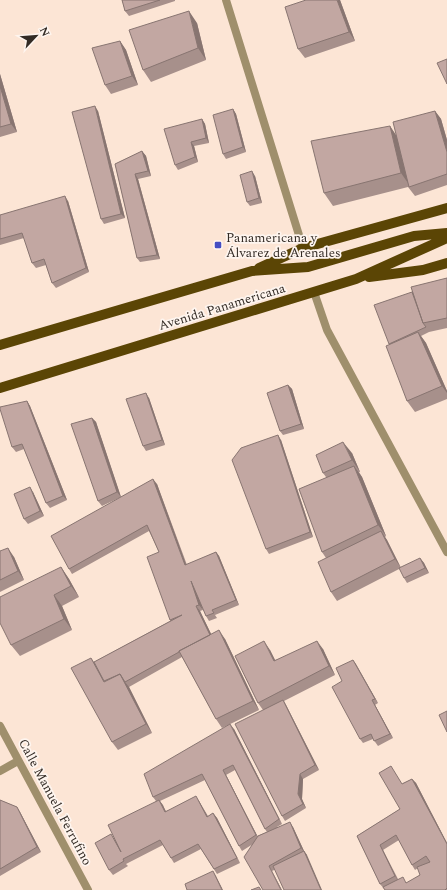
<svg xmlns="http://www.w3.org/2000/svg" width="447" height="890" font-family="Spectral,serif">
<style>
.lines{fill:none;stroke-linecap:round;stroke-linejoin:round}
.minor{stroke:#9f8f6c;stroke-width:8}
.primary{stroke:#5b4505;stroke-width:10}
.wall{fill:#a7908b;fill-rule:evenodd}
.shaded-wall{fill:#887571}
.building{fill:#c2a7a2;stroke:#887571}
.poi-dot{fill:#454ec3;stroke:#fef5ef;stroke-width:1.5}
.labels{text-anchor:middle;dominant-baseline:central;stroke-width:3.5;stroke-linejoin:round;paint-order:stroke}
.poi-label{font-size:13px;fill:#332b25;stroke:#fef5ef;text-anchor:start}
.street-label{font-size:13px;fill:#332b25;stroke:#fef5ef}
</style>
<rect width="100%" height="100%" fill="#fce5d5"/>
<g class="lines">
<!-- minor -->
<path class="minor" d="M226,0L303,248
M314,292L327,330L447,552
M0,726L88,890
M0,771L18,761"/>
<!-- primary -->
<path class="primary" d="M259,268L303,248L447,208
M369,277L423,270L447,263
M0,345L252,271L308,267L414,236L447,233
M0,388L356,279L447,238"/>
</g>
<!-- wall -->
<path class="wall" d="M122,0H175V1L129,16L125,11Z
M340,0L355,41L305,58L298,49Z
M197,23L206,60L151,82L143,70Z
M120,41L126,50L138,85L111,94L105,85Z
M0,74L17,132L0,137Z
M233,109L236,114L246,152L226,159L223,154Z
M98,111L125,218L104,224L101,219Z
M435,111L441,119L447,140V185L415,196L408,187L333,206L324,193L390,126L396,135Z
M202,119L205,124L209,143L194,146L198,162L178,170L175,165Z
M142,151L146,156L151,176L138,179L160,259L140,262L137,258L115,164Z
M255,176L262,203L250,206L247,202Z
M68,201L89,272L56,288L52,283L46,265L36,268L32,263L24,238L0,245V215Z
M447,278V328L429,332L421,336L426,343L447,391V399L415,412L407,401L389,344L412,292Z
M288,385L292,389L304,429L283,435L280,431Z
M149,398L165,445L146,451L143,446Z
M27,401L30,406L67,500L50,508L46,503L24,449L16,452L12,447Z
M92,418L96,422L121,497L102,506L98,501Z
M281,440L313,537L269,554L266,549Z
M352,453L360,472H359L362,477L386,536L385,537L387,540L401,568L337,601L331,592L326,558L322,552L326,477L323,473Z
M157,484L187,565L216,552L219,556L239,605L215,615L217,618L209,621L206,616L201,604L203,610L200,611L211,634L225,639L259,710L222,728L216,719L182,657L129,687L152,733L118,750L112,742L91,658L94,662L170,621V620L159,552L149,531L72,574L69,569Z
M33,492L44,516L28,524L24,519Z
M0,551L14,557L24,580L0,592Z
M420,558L424,563L429,573L407,583L404,578Z
M61,567L69,579L79,597L62,606L72,630L20,656L11,645Z
M323,649L335,675L284,701L286,705L319,770L303,779L302,799L306,808L285,821L282,816L263,710L258,703L270,650L275,660Z
M353,660L378,703L375,705L393,738L378,746L373,739L363,743L360,739L342,681Z
M234,729L282,824L277,827H293L304,851L307,855L272,871L253,844L242,851L239,846L205,780L160,801L166,811L199,801L208,816L213,813L217,818L240,863L217,874L201,849L174,863L163,845L126,864L128,866L113,875L109,870L114,839L117,843L156,801L153,797ZM235,770L265,829L267,832L257,836L226,775Z
M412,779L416,783L447,843V890H385L380,884L357,836L400,809L403,783ZM399,840L412,865L415,870L418,868L420,875L407,883L398,879L383,850Z
M0,800L17,807L20,812L41,852L0,876Z"/>
<!-- shaded-wall -->
<path class="shaded-wall" d="M337,0H340L355,41L349,32Z
M189,11L197,23L206,60L198,48Z
M120,41L126,50L138,85L132,76Z
M0,74L17,132L11,124L0,86Z
M95,106L98,111L125,218L121,214Z
M233,109L236,114L246,152L243,147Z
M435,111L441,119L447,140V152Z
M202,119L205,124L209,143L206,138Z
M390,126L399,140L410,186L401,173Z
M191,142L194,146L198,162L195,157Z
M142,151L146,156L151,176L148,171Z
M252,171L255,176L262,203L259,198Z
M135,174L138,179L160,259L157,255Z
M65,196L68,201L89,272L86,268Z
M418,332L426,343L447,391V393L442,386Z
M288,385L292,389L304,429L301,424Z
M146,393L149,398L165,445L162,440Z
M27,401L30,406L67,500L63,496Z
M92,418L96,422L121,497L117,492Z
M278,435L281,440L313,537L310,532Z
M343,442L352,453L360,472L352,460Z
M354,466L362,477L386,536L378,525Z
M153,479L157,484L188,570L185,565Z
M30,487L33,492L44,516L40,511Z
M381,531L387,540L401,568L395,559Z
M8,548L14,557L24,580L18,571Z
M216,552L219,556L239,605L236,600Z
M420,558L424,563L429,573L425,568Z
M61,567L69,579L79,597L71,586Z
M191,581L194,586L203,610L199,605Z
M54,595L62,606L72,630L64,619Z
M196,606L200,611L214,640L210,635Z
M219,630L225,639L259,710L253,701Z
M264,641L270,650L280,670L274,661Z
M317,641L323,649L335,675L329,666Z
M353,660L356,664L378,703L375,699Z
M120,674L126,682H125L129,687L152,733L146,724Z
M283,700L286,705L319,770L315,765Z
M372,700L375,705L393,738L390,734Z
M230,724L234,729L282,824L279,819Z
M223,770L226,775L259,839L256,835Z
M300,774L303,779L302,799L306,808L303,804L298,794Z
M412,779L416,783L447,843V844Z
M196,796L199,801L210,821L207,817Z
M159,800L163,805L168,817L165,812Z
M17,807L20,812L41,852L37,847Z
M213,813L217,818L240,863L237,858Z
M290,822L293,827L304,851L307,855L322,890H321L304,852L301,848Z
M380,845L383,850L398,881L395,876Z
M269,866L272,871L282,890H281Z
M213,871L216,876L223,890H222Z"/>
<!-- building -->
<path class="building" d="M122,0H160L125,11Z
M306,0H337L349,32L298,49L285,7Z
M189,11L198,48L143,70L129,30Z
M120,41L132,76L105,85L92,48Z
M447,59V84L437,63Z
M0,86L11,124L0,127Z
M95,106L121,214L101,219L72,112Z
M233,109L243,147L223,154L213,115Z
M435,111L447,152V174L409,187L393,122Z
M202,119L206,138L191,142L195,157L175,165L164,129Z
M390,126L401,173L324,193L311,141Z
M142,151L148,171L135,174L157,255L137,258L115,164Z
M252,171L259,198L247,202L240,175Z
M65,196L86,268L52,283L44,259L32,263L22,233L0,239V215Z
M447,278V318L423,323L411,287Z
M412,292L423,323L426,327L389,344L374,305Z
M418,332L442,386L407,401L386,346Z
M288,385L301,424L280,431L267,393Z
M146,393L162,440L143,446L126,399Z
M27,401L63,496L46,503L22,444L12,447L0,409V407Z
M92,418L117,492L98,501L71,424Z
M278,435L310,532L266,549L232,460L241,448Z
M343,442L352,460L323,473L316,455Z
M354,466L378,525L322,552L299,489Z
M153,479L185,565L216,552L236,600L212,610L214,613L206,616L191,581L199,605L196,606L210,635L179,651V652L125,682L120,674L104,681L94,662L182,615L170,620L147,557L159,552L147,525L69,569L51,536Z
M30,487L40,511L24,519L14,494Z
M381,531L395,559L331,592L318,562Z
M8,548L18,571L0,580V551Z
M420,558L425,568L404,578L399,568Z
M61,567L71,586L54,595L64,619L11,645L0,623V597Z
M219,630L253,701L216,719L179,651Z
M264,641L274,661L317,641L329,666L258,703L235,656Z
M91,658L104,682L120,674L146,724L112,742L71,668Z
M353,660L375,699L372,700L390,734L374,741L371,734L360,739L332,687L342,681L336,668Z
M283,700L315,765L300,774L298,794L303,804L282,816L235,724Z
M447,711V732L439,715Z
M230,724L279,819L265,829L233,765L223,770L256,835L239,846L202,774L153,797L144,774Z
M391,766L402,784L412,779L447,844V888L445,890H385L383,887L403,877L406,883L420,875L417,867L430,862L426,856L412,865L396,835L380,845L395,876L380,884L357,836L400,809L379,773Z
M196,796L207,817L213,813L237,858L214,869L198,844L171,858L160,840L123,859L124,861L109,870L95,843L111,834L121,852L108,825L159,800L165,812Z
M0,800L17,807L37,847L0,869Z
M290,822L301,848L269,866L281,890H263L244,857L258,836Z
M304,851L321,890H284L273,866Z
M213,871L222,890H187L185,884Z
M259,887L261,890H251Z"/>
<!-- markers -->
<rect class="poi-dot" x="214" y="241" width="8" height="8" rx="2"/>
<g class="labels">
<!-- poi labels -->
<g class="poi-label">
<text x="226" y="238">Panamericana y<tspan x="226" dy="15">Álvarez de Arenales</tspan></text>
</g>
<!-- street labels -->
<g class="street-label">
<text transform="translate(222 307) rotate(-17)">Avenida Panamericana</text>
<text transform="translate(55 802) rotate(62)">Calle Manuela Ferrufino</text>
</g>
</g>
<!-- north arrow -->
<g transform="translate(36 36) rotate(64)" stroke="#fef5ef" stroke-width="3" paint-order="stroke">
<path d="M0-3L7 15L0 10L-7 15Z" fill="#332b25"/>
<text y="-6" font-size="11" font-weight="bold" text-anchor="middle" fill="#332b25">N</text>
</g>
</svg>
